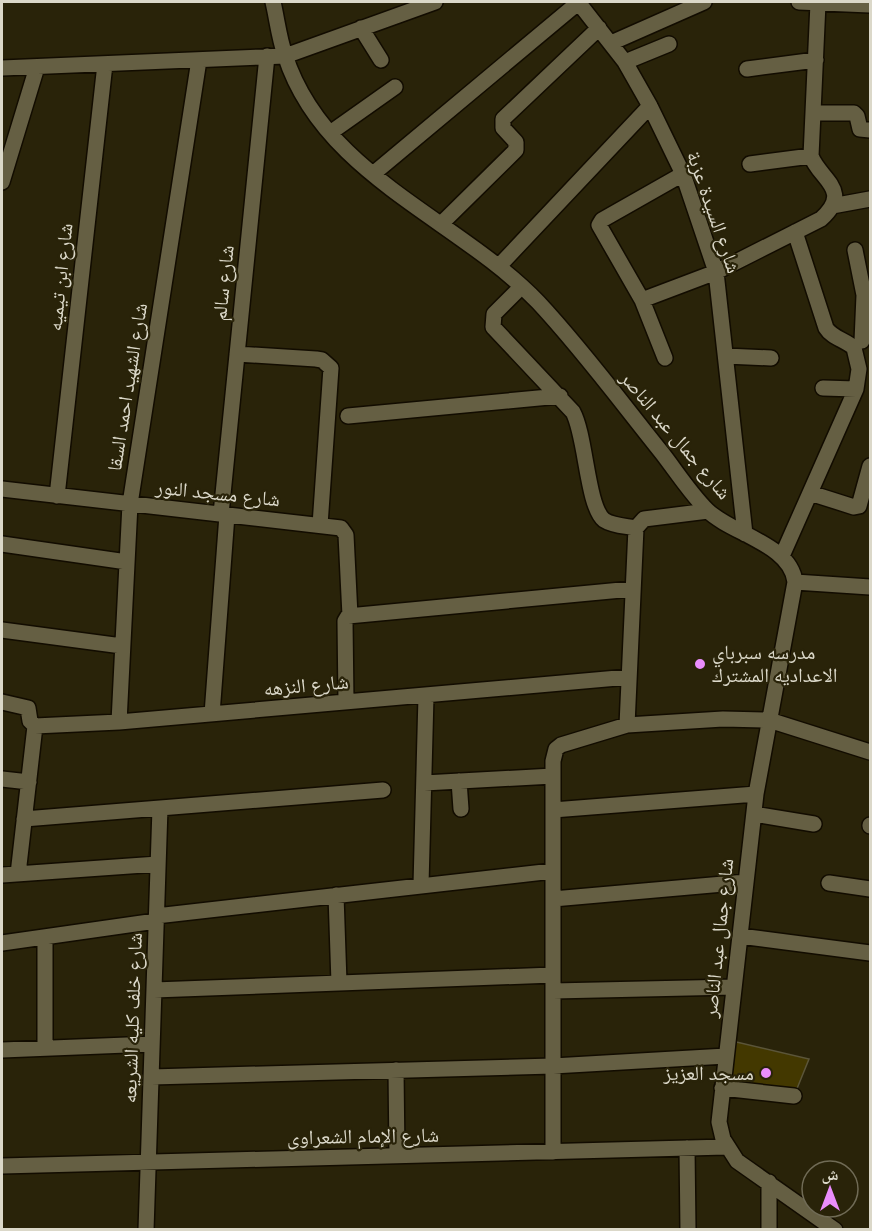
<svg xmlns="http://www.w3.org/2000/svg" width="872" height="1231" font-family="Roboto,'Noto Naskh Arabic',sans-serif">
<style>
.building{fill:#433800;stroke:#5b5539;stroke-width:1.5}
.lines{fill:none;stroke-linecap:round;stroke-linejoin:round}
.minor-casing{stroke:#120c00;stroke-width:18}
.minor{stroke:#655f43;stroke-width:15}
.poi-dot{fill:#ea8dfd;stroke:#292309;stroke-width:2}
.labels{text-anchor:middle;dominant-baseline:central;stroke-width:4.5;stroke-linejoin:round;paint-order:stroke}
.street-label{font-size:20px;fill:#dbd8c9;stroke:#292309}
.poi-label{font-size:20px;fill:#dbd8c9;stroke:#292309;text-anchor:start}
</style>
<rect width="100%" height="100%" fill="#292309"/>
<!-- building -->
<path class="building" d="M728,1040L809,1059L794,1096L729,1086Z"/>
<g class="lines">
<defs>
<path id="minor" d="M273,2C277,19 279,38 285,55C323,175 457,218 538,302C582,349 621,402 662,453C676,471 690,493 707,510C731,534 791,544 795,582L756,794L719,1122L723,1139L737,1161L835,1230
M578,2L625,62L650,106L683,174L716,272L745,534
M799,2L870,5
M361,28L381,60
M611,43L704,2
M625,62L669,44
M2,68L285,56L435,2
M747,69L816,60
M813,113H854L857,116L860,129L870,130
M330,133L395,87
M750,164L811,156
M373,174L579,2
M2,182L37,67
M832,206L870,199
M441,224L516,150V142L503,128V119L599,28
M795,232L826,328C832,338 846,340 854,348
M855,250L864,295L862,341
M499,266L650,106
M521,287L494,314L493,327L573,412C586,436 587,506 604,520C613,526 626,526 636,528
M642,300L716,272L821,219C853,190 820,180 811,156L818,3
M237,354L316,359L322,360L331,368L320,525
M726,356L771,358
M665,358L642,300L599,225L602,220L683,174
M823,388L856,389
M348,416L560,396
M2,489L341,528L346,535L350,616
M810,493L854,507L859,506L870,466
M57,496L105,64
M221,514L267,56
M2,544L127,562
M782,556L856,389L859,369L854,348
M795,582L870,587
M2,630L122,646
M2,702L28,708L30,721L35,726L119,722L629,677
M346,702L345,621L348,616L632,589
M212,714L227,515
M119,722L130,504L199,60
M627,725L636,528L644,519L708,511
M2,779L29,782
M459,781L461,809
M424,783L553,776
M553,810L756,794
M754,814L814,824
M24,819L383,790
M870,826V825
M18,874L35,726
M2,875L158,864
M829,883L870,889
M421,885L426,696
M336,895L339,983
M553,899L746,882
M156,916L553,871
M740,936L870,953
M2,943L156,921
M154,990L553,975
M553,991L734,987
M45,1048V937
M2,1050L152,1044
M396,1070L397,1156
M151,1077L553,1066L726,1056
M722,1088L794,1096
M687,1148L688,1230
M553,1152V761L556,749L561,745L627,725L723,719L769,720L870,752
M2,1166L726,1147
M769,1182V1230
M146,1230L160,808"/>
</defs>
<!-- minor casing -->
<use href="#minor" class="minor-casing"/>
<!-- minor -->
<use href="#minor" class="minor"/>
</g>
<!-- markers -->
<g class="poi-dot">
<circle cx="700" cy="664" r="6"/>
<circle cx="766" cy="1073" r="6"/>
</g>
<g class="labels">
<!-- street labels -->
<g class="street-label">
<text transform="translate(714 212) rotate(71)">شارع السيدة عزبة</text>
<text transform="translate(60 277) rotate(-84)">شارع ابن تيميه</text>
<text transform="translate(223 283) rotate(-84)">شارع سالم</text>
<text transform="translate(127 387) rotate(-81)">شارع الشهيد احمد السقا</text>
<text transform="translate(676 435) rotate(50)">شارع جمال عبد الناصر</text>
<text transform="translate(218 493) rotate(6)">شارع مسجد النور</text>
<text transform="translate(306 685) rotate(-5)">شارع النزهه</text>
<text transform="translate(718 938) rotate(-84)">شارع جمال عبد الناصر</text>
<text transform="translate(132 1018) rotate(-88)">شارع خلف كليه الشريعه</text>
<text transform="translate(363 1136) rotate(-1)">شارع الإمام الشعراوى</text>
</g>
<!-- poi labels -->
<g class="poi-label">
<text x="712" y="652">مدرسه سبرباي<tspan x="712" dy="23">الاعداديه المشترك</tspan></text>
<text x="754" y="1073" text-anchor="end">مسجد العزيز</text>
</g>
</g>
<!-- border -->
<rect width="872" height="1231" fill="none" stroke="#dbd8c9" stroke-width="6"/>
<!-- north arrow -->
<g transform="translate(830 1189)"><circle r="28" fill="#292309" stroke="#706b56" stroke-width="1.5"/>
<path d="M0-4.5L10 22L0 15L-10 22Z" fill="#ea8dfd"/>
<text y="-9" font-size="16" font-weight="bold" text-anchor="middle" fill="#dbd8c9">ش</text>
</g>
</svg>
